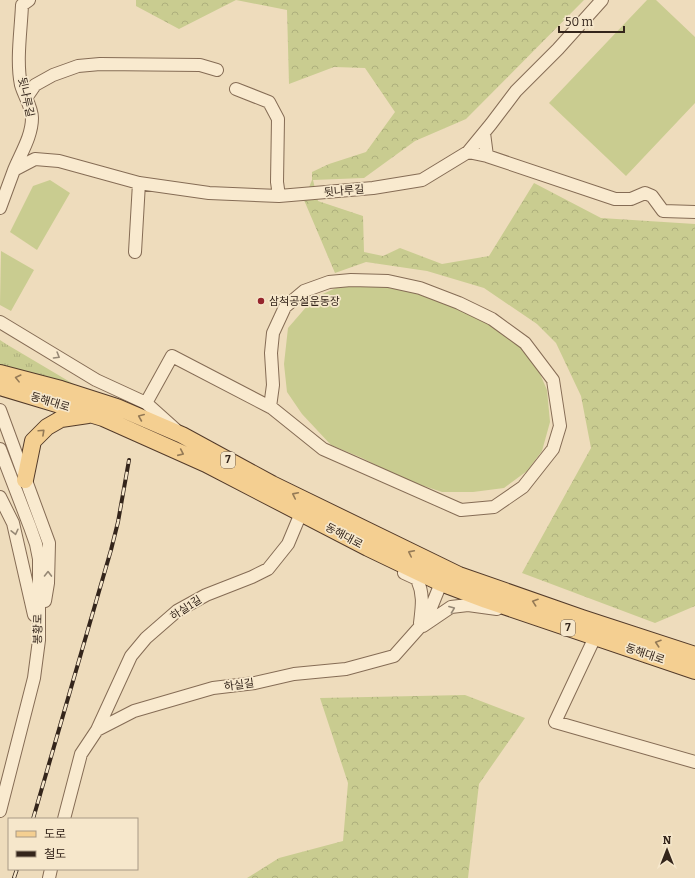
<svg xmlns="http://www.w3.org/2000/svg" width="695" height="878" font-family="Bitter,'Noto Sans KR',serif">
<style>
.grass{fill:url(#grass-tufts)}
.forest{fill:url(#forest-crowns)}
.pitch{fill:#c9cc90}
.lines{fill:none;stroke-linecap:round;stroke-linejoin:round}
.minor-casing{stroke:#856c55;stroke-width:14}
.major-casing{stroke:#533b2a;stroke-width:18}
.minor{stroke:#f9eacf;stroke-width:12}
.major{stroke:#f4cf91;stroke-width:16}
.rail-casing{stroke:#34251b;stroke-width:4}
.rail{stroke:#f6e7cb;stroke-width:2.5;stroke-dasharray:8;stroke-linecap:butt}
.oneway{stroke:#968875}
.oneway2{stroke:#947a56}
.poi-dot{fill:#95252d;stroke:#f6e7cb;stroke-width:1.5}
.labels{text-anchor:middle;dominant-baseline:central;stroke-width:3.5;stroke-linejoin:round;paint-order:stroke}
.shield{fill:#f6e7cb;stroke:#6e5f50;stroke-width:1}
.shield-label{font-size:10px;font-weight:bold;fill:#34251b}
.street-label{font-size:11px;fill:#34251b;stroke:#f6e7cb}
.poi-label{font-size:11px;fill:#34251b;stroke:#f6e7cb;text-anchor:start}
</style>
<defs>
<pattern id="grass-tufts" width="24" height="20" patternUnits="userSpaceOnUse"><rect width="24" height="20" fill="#c9cc90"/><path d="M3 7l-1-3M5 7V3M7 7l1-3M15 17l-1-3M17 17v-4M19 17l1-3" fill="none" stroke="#adaf7c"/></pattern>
<pattern id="forest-crowns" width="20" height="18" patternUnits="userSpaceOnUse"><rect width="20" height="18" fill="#c9cc90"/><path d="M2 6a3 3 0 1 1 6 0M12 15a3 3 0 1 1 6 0" fill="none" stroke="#adaf7c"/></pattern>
</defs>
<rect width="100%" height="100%" fill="#eedcbc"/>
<!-- grass -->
<path class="grass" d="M0,340L6,344L87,392L0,368Z"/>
<!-- forest -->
<path class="forest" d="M136,0H584L466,119L415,141L364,178L313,180L318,201L363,216L364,252L383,256L400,248L442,264L489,256L534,183L601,218L695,224V606L655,623L522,573L591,448L581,396L556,343L537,324L484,288L427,271L366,262L335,273L304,200L312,180V172L329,164L366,152L395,112L365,68L334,67L289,84L287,10L236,0L179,29L136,6Z
M465,695L525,718L479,784L468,878H247L279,858L343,841L348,783L320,698Z"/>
<!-- pitch -->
<path class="pitch" d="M647,0H656L695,37V103L626,176L549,103Z
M50,180L70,193L37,250L10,232L33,186Z
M1,251L34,270L11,311L0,305Z
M347,283L370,285L414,292L465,311L507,335L534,360L547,390L550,422L542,451L527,471L504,488L473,492H442L406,480L362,458L331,445L302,414L287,392L284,364L288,328L314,298Z"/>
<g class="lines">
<defs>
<path id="minor" d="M236,89L269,102L278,119L277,182L279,196
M26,98L35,85L53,75L78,66L100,64L200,65L217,70
M468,152L487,156L484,133
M487,156L615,199H631L645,193L652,196L663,211L695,212
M14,170C21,153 32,136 32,118C32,107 24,96 21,85C16,61 21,30 22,5L29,0
M0,208L14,170L35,159L59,161L139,183L209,193L279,196L373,188L422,180L468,152L491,124L516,91L558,49L602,0
M135,252L139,183
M0,322L96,380L146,403
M0,410L49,543L48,583L45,601
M175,429L146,403L172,356L270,407L272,408L323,449L461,510L494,507L523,487L553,449L560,426L553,380L525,343L492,319L459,303L420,288L388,281L351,280L329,282L304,291L285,307L273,333L271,353L273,385L270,407
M0,449L30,527L36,544L39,559V640L34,678L0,811
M0,497L13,523L34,615
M404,573L417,579C424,595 422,606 420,623
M423,626L451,607L468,605L497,609
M595,637L555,722L695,762
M97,730L131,656L146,638L177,611L206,595L252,577L268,569L288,544L301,513
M64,819L81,754L97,730L134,711L213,688L255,683L294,674L346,669L394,656L426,620L441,583
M49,878L51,869"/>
<path id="major" d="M0,373L61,389L117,407L182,435L272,484L459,575L582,618L695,655
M0,387L103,418L206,464L368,548L441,583L486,600L695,671
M25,480L33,441L47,427L61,419L88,415"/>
</defs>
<!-- minor casing -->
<use href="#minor" class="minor-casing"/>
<!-- major casing -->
<use href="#major" class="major-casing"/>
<!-- minor -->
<use href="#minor" class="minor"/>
<!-- major -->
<use href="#major" class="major"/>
<defs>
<path id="rail" d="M33,819L111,550L118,522L129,460
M14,878L17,869"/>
</defs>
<!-- rail casing -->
<use href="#rail" class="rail-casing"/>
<!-- rail -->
<use href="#rail" class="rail"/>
</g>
<!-- one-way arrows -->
<defs><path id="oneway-chevron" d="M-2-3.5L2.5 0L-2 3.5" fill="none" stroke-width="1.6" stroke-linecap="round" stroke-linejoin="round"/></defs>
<g class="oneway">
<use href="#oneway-chevron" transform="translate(57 356) rotate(31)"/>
<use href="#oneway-chevron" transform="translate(15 532) rotate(77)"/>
<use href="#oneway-chevron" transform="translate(48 574) rotate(-89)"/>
<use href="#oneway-chevron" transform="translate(452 609) rotate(-21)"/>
</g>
<g class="oneway2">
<use href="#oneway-chevron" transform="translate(18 378) rotate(-166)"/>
<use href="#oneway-chevron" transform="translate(141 417) rotate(-157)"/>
<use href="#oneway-chevron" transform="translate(42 432) rotate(-43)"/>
<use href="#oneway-chevron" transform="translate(181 453) rotate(24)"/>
<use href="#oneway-chevron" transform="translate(295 495) rotate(-154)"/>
<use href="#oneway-chevron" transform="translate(411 553) rotate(-154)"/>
<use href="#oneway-chevron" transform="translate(535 602) rotate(-161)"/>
<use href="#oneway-chevron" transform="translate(658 643) rotate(-162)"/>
</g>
<!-- markers -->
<circle class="poi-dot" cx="261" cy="301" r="4"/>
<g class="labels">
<!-- shield labels -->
<g class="shield">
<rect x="221" y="452" width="14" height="16" rx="3"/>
<rect x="561" y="620" width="14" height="16" rx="3"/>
</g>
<g class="shield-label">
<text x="228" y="460">7</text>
<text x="568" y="628">7</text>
</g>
<!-- street labels -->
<g class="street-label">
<text transform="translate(26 97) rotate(78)">뒷나루길</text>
<text transform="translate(344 191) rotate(-5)">뒷나루길</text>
<text transform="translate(50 402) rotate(17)">동해대로</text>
<text transform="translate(344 536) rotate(28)">동해대로</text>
<text transform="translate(186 608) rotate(-33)">하실1길</text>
<text transform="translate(38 629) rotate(-89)">봉황로</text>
<text transform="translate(645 654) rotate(19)">동해대로</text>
<text transform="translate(239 685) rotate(-8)">하실길</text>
</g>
<!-- poi labels -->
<g class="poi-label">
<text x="269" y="301">삼척공설운동장</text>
</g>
</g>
<!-- legend -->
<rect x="8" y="818" width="130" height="52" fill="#f6e7cb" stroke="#a89985"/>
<rect x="16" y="831" width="20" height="6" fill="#f4cf91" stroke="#a89985"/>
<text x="44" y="838" font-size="12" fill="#34251b">도로</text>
<rect x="16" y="851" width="20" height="6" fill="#34251b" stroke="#a89985"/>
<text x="44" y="858" font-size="12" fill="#34251b">철도</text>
<!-- north arrow -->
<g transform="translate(667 850)" stroke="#f6e7cb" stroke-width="3" paint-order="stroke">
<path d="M0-3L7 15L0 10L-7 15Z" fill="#34251b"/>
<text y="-6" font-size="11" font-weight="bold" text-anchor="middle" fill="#34251b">N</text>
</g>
<!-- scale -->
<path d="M559 26v6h65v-6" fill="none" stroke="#34251b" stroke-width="2"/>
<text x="565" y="26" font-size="12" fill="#34251b" stroke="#f6e7cb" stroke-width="3" paint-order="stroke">50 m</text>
</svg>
